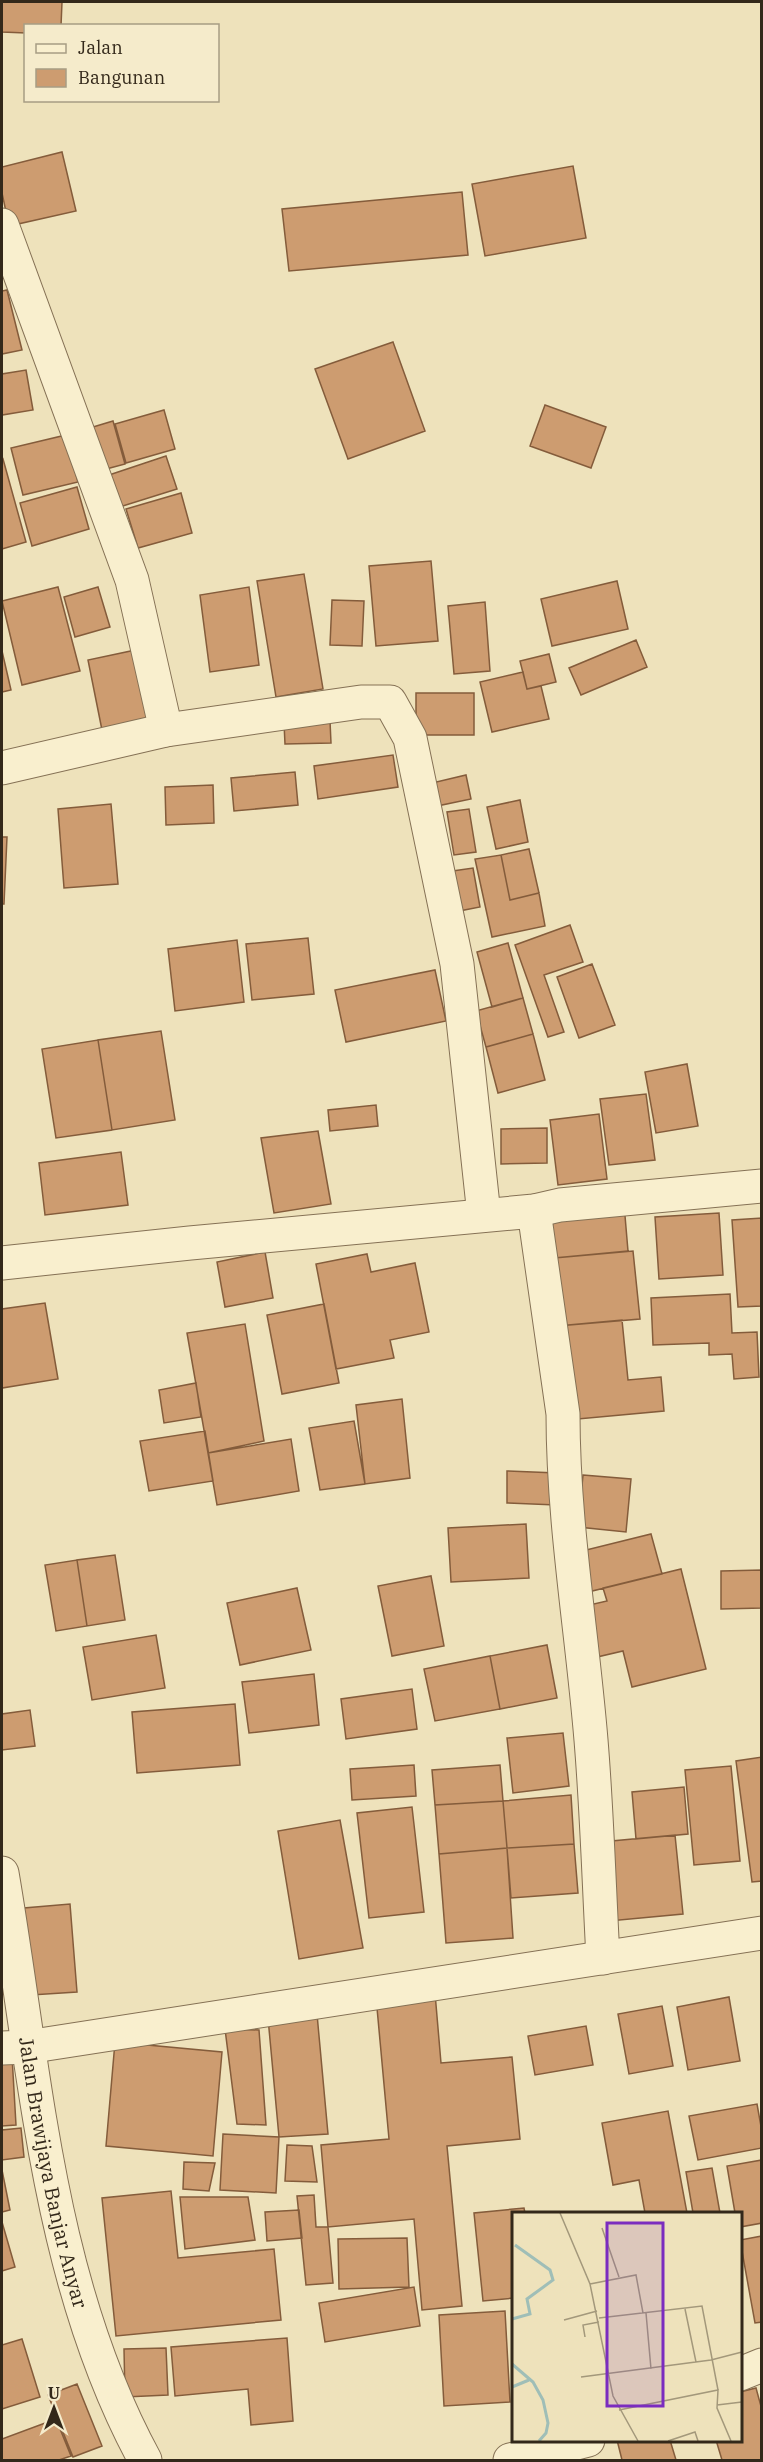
<svg xmlns="http://www.w3.org/2000/svg" width="763" height="2462" font-family="'IBM Plex Serif',serif">
<style>
.building{fill:#cd9c70;stroke:#845c3b;stroke-width:1.5}
.lines{fill:none;stroke-linecap:round;stroke-linejoin:round}
.minor-casing{stroke:#857155;stroke-width:35}
.minor{stroke:#f9efce;stroke-width:33}
.labels{text-anchor:middle;dominant-baseline:central;stroke-width:4.5;stroke-linejoin:round;paint-order:stroke}
.street-label{font-size:20px;fill:#33281a;stroke:#f5ebcb}
.inset-river{fill:none;stroke:#9fbeb7;stroke-width:3}
.inset-road{fill:none;stroke:#a3987b;stroke-width:1.5}
.view{fill:#7b2cbf;fill-opacity:0.15;stroke:#7b2cbf;stroke-width:3}
.inset-edge{fill:none;stroke:#33281a;stroke-width:3}
</style>
<rect width="100%" height="100%" fill="#eee2bb"/>
<!-- building -->
<path class="building" d="M2,2H62L61,26H26V33L2,32Z
M62,152L76,211L9,226L2,193V167Z
M573,166L586,238L485,256L472,184Z
M462,192L468,255L289,271L282,209Z
M7,290L22,350L2,354V291Z
M393,342L425,431L348,459L315,369Z
M26,370L33,410L2,415V374Z
M545,405L606,427L591,468L530,446Z
M164,410L175,449L126,463L115,424Z
M113,421L125,464L95,472L83,430Z
M66,435L78,482L23,495L11,448Z
M166,456L177,489L110,510L100,478Z
M3,459L26,542L2,549V460Z
M77,487L89,529L32,546L20,503Z
M181,493L192,533L138,548L126,509Z
M431,561L438,641L376,646L369,566Z
M304,574L323,689L276,697L257,581Z
M617,581L628,629L552,646L541,599Z
M58,587L80,671L22,685L2,601Z
M98,587L110,627L75,637L64,597Z
M249,587L259,665L210,672L200,595Z
M332,600L364,601L362,646L330,645Z
M485,602L490,671L454,674L448,606Z
M636,640L647,667L581,695L569,668Z
M145,648L160,724L103,735L88,660Z
M2,651L11,690L2,692Z
M549,654L556,682L527,689L520,661Z
M523,672L527,689L541,686L549,719L492,732L480,682Z
M416,693H474V735H416Z
M330,721L331,743L285,744L284,723Z
M393,755L398,787L318,799L314,766Z
M295,772L298,805L234,811L231,778Z
M466,775L471,799L437,806L432,783Z
M213,785L214,823L166,825L165,787Z
M520,800L528,842L496,849L487,807Z
M111,804L118,884L64,888L58,809Z
M469,809L476,852L454,855L447,812Z
M2,837H7L4,904H2Z
M529,849L539,893L510,900L501,855Z
M501,855L510,900L539,893L545,926L492,937L475,859Z
M473,868L480,907L454,912L446,872Z
M570,925L583,962L544,975L564,1032L548,1037L515,945Z
M308,938L314,994L252,1000L246,944Z
M237,940L244,1002L175,1011L168,949Z
M508,943L523,998L492,1007L477,952Z
M592,964L615,1025L579,1038L557,977Z
M435,970L446,1021L346,1042L335,990Z
M523,998L533,1034L486,1047L476,1011Z
M161,1031L175,1120L112,1130L98,1040Z
M533,1034L545,1080L498,1093L486,1047Z
M98,1040L112,1130L56,1138L42,1049Z
M687,1064L698,1126L656,1133L645,1072Z
M646,1094L655,1160L609,1165L600,1099Z
M376,1105L378,1126L330,1131L328,1110Z
M599,1114L607,1179L558,1185L550,1120Z
M547,1128V1163L501,1164V1129Z
M318,1131L331,1204L274,1213L261,1138Z
M121,1152L128,1205L45,1215L39,1163Z
M624,1204L628,1251L554,1258L550,1212Z
M719,1213L723,1275L659,1279L655,1217Z
M762,1218V1306L738,1307L732,1220Z
M633,1251L640,1319L558,1326L554,1258Z
M265,1252L273,1298L225,1307L217,1262Z
M367,1254L371,1272L415,1263L429,1332L390,1340L394,1358L336,1369L316,1264Z
M730,1294L732,1333L757,1332L759,1377L734,1379L732,1354L709,1355V1343L653,1345L651,1298Z
M45,1303L58,1379L2,1388V1309Z
M324,1304L339,1383L282,1394L267,1315Z
M622,1320L628,1380L661,1377L664,1411L567,1420L558,1326Z
M245,1324L264,1441L208,1453L187,1333Z
M196,1383L201,1417L164,1423L159,1390Z
M402,1399L410,1478L365,1484L356,1405Z
M354,1421L365,1484L320,1490L309,1428Z
M205,1431L213,1481L149,1491L140,1441Z
M291,1439L299,1491L217,1505L208,1453Z
M507,1471L557,1473L556,1505L507,1503Z
M583,1475L631,1479L626,1532L578,1527Z
M526,1524L529,1578L451,1582L448,1528Z
M651,1534L662,1574L588,1592L578,1552Z
M115,1555L125,1620L87,1626L77,1560Z
M77,1560L87,1626L56,1631L45,1565Z
M681,1569L706,1669L632,1687L623,1651L597,1657L585,1606L607,1601L603,1588Z
M762,1570V1608L721,1609V1571Z
M431,1576L444,1646L392,1656L378,1586Z
M297,1588L311,1650L240,1665L227,1603Z
M156,1635L165,1688L92,1700L83,1647Z
M547,1645L557,1698L500,1709L490,1656Z
M490,1656L500,1709L435,1721L424,1669Z
M314,1674L319,1725L249,1733L242,1682Z
M412,1689L417,1729L346,1739L341,1699Z
M235,1704L240,1765L137,1773L132,1712Z
M30,1710L35,1746L2,1750V1714Z
M563,1733L569,1786L513,1793L507,1738Z
M762,1757V1881L752,1882L736,1761Z
M414,1765L416,1796L352,1800L350,1769Z
M500,1765L503,1801L435,1805L432,1770Z
M731,1766L740,1861L694,1865L685,1770Z
M684,1787L688,1834L636,1839L632,1792Z
M571,1795L574,1844L507,1848L503,1801Z
M503,1801L507,1848L439,1854L435,1805Z
M412,1807L424,1912L369,1918L357,1813Z
M340,1820L363,1948L299,1959L278,1831Z
M675,1835L683,1914L609,1921L601,1842Z
M574,1844L578,1893L511,1898L507,1848Z
M507,1848L513,1938L446,1943L439,1854Z
M70,1904L77,1992L31,1995L24,1908Z
M435,1993L441,2063L512,2057L520,2139L447,2146L462,2306L422,2310L414,2219L328,2227L321,2145L389,2139L376,1997Z
M729,1997L740,2061L688,2070L677,2007Z
M662,2006L673,2066L629,2074L618,2014Z
M317,2014L328,2134L279,2137L268,2018Z
M586,2026L593,2065L535,2075L528,2036Z
M225,2029L259,2030L266,2125L237,2124Z
M115,2042L222,2052L213,2156L106,2146Z
M2,2056H12L16,2125L2,2126Z
M757,2104L762,2132V2148L698,2160L689,2116Z
M668,2111L687,2213H645L639,2180L613,2185L602,2123Z
M21,2128L24,2157L2,2160V2130Z
M223,2134L279,2137L276,2193L220,2190Z
M287,2145L312,2146L317,2182L285,2181Z
M762,2160V2223L740,2227V2213H735L727,2166Z
M184,2162L215,2163L209,2191L183,2189Z
M712,2168L720,2213H693L686,2172Z
M2,2170L10,2210L2,2212Z
M171,2191L178,2258L274,2249L281,2320L116,2336L102,2198Z
M314,2195L316,2227H328L333,2283L306,2285L297,2196Z
M180,2197H248L255,2240L185,2249Z
M524,2208L525,2213H514V2298L483,2301L474,2213Z
M299,2210L302,2238L267,2241L265,2212Z
M2,2222L15,2267L2,2271Z
M762,2236V2322L755,2323L740,2240Z
M407,2238L409,2287L339,2289L338,2239Z
M414,2287L420,2326L325,2342L319,2303Z
M505,2311L510,2402L444,2406L439,2315Z
M287,2338L293,2421L251,2425L248,2389L175,2396L171,2347Z
M22,2339L40,2397L2,2409V2345Z
M166,2348L168,2395L125,2397L124,2349Z
M77,2384L102,2446L73,2457L48,2395Z
M756,2388L762,2410V2460H722L716,2440H740V2392Z
M56,2419L71,2456L59,2460H2V2439Z
M617,2440H670L676,2460H622Z"/>
<g class="lines">
<defs>
<g id="minor">
<path d="M2,225L132,580L166,730"/>
<path d="M2,768L166,730L361,702H390L410,738L457,964L484,1215"/>
<path d="M534,1211L563,1414C563,1523 582,1631 591,1740C597,1812 599,1885 603,1958"/>
<path d="M2,1263L190,1243L534,1211L560,1205L762,1186"/>
<path id="s1" d="M2,1873C36,2072 47,2280 145,2460"/>
<path d="M2,2048L27,2047L762,1933"/>
<path d="M740,2374L762,2365"/>
<path d="M510,2460L588,2440"/>
</g>
</defs>
<!-- minor casing -->
<use href="#minor" class="minor-casing"/>
<!-- minor -->
<use href="#minor" class="minor"/>
</g>
<g class="labels">
<!-- street labels -->
<g class="street-label">
<text stroke="none"><textPath href="#s1" startOffset="304">Jalan Brawijaya Banjar Anyar</textPath></text>
</g>
</g>
<!-- overview -->
<g transform="translate(512 2212)">
<rect width="230" height="230" fill="#eee2bb"/>
<path class="inset-river" d="M0,107L18,102L15,87L41,68L38,58L3,33M0,152L21,170L31,188L36,211L34,221L27,229M0,175L17,168"/>
<path class="inset-road" d="M48,1L78,72L101,184L126,229M90,16L107,65M78,72L124,63L131,101M173,97L184,150M134,101L139,157M87,106L190,94L206,178M52,108L85,99M73,125L71,113L87,110M69,165L199,148L230,140M205,193L230,190M107,198L206,178L205,196L219,229M156,229L183,220L186,229"/>
<path class="view" d="M95,11H151V194H95Z"/>
<rect width="230" height="230" class="inset-edge"/>
</g>
<!-- border -->
<rect width="763" height="2462" fill="none" stroke="#33281a" stroke-width="6"/>
<!-- legend -->
<rect x="24" y="24" width="195" height="78" fill="#f5ebcb" stroke="#a79d84" stroke-width="1.5"/>
<rect x="36" y="44" width="30" height="9" fill="#f9efce" stroke="#a79d84" stroke-width="1.5"/>
<text x="78" y="54" font-size="18" fill="#33281a">Jalan</text>
<rect x="36" y="69" width="30" height="18" fill="#cd9c70" stroke="#a79d84" stroke-width="1.5"/>
<text x="78" y="84" font-size="18" fill="#33281a">Bangunan</text>
<!-- north arrow -->
<g transform="translate(54 2408)" stroke="#f5ebcb" stroke-width="4.5" paint-order="stroke">
<path d="M0-4.5L10 22L0 15L-10 22Z" fill="#33281a"/>
<text y="-9" font-size="16" font-weight="bold" text-anchor="middle" fill="#33281a">U</text>
</g>
</svg>
